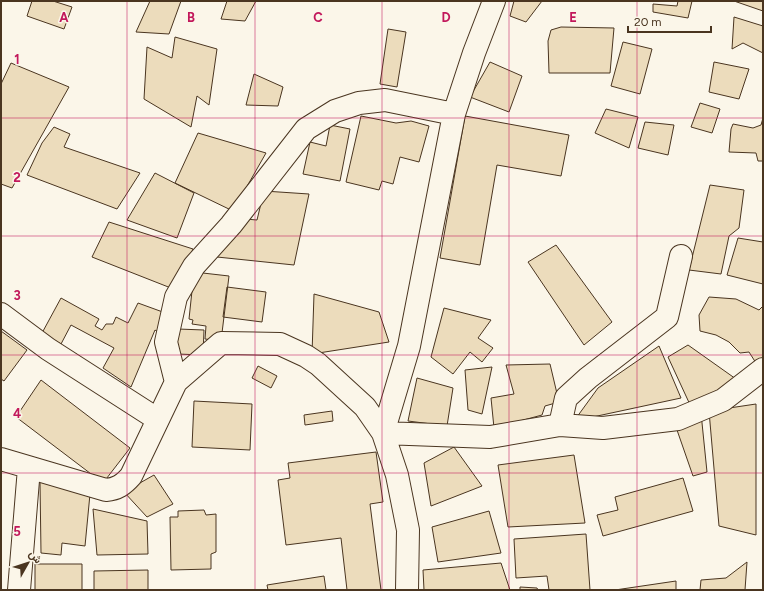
<svg xmlns="http://www.w3.org/2000/svg" width="764" height="591" font-family="Figtree,Vazirmatn,sans-serif">
<style>
.building{fill:#ecdcbc;stroke:#4a3520}
.lines{fill:none;stroke-linecap:round;stroke-linejoin:round}
.minor-casing{stroke:#4a3520;stroke-width:24}
.minor{stroke:#fbf6e9;stroke-width:22}
.grid{fill:none;stroke:#c2185b;stroke-width:1;stroke-opacity:0.55}
.grid-label{font-size:13px;text-anchor:middle;font-weight:bold;fill:#c2185b;stroke:#fbf6e9;stroke-width:3;stroke-linejoin:round;paint-order:stroke}
</style>
<rect width="100%" height="100%" fill="#fbf6e9"/>
<!-- building -->
<path class="building" d="M32,1H53L72,7L64,29L27,16Z
M150,1H181L169,34L136,32Z
M227,1H256L245,21L221,19Z
M514,1H542L526,22L510,16Z
M678,1H692L688,18L653,12V4L677,6Z
M734,1H763V11Z
M734,17L763,26V53L743,43L732,49Z
M561,27L614,28L610,73H549L548,41L551,30Z
M388,29L406,32L397,87L380,84Z
M175,37L217,49L209,105L197,96L191,127L144,99L147,47L172,58Z
M623,42L652,49L640,94L611,86Z
M490,62L522,76L509,112L470,97Z
M714,62L749,69L739,99L709,92Z
M11,63L69,87L12,188L1,184V84Z
M254,74L283,87L278,106L246,105Z
M700,103L720,109L712,133L691,127Z
M606,109L638,117L629,148L595,133Z
M361,116L396,123L411,121L429,126L419,162L400,157L393,184L382,181L379,190L346,182Z
M465,116L569,135L561,176L497,165L480,265L440,258Z
M763,118V161H758L756,153L729,152L731,129L733,124L753,128L761,125Z
M645,122L674,125L668,155L638,148Z
M330,125L350,129L340,181L303,174L310,142L326,146Z
M54,127L70,134L64,147L140,173L117,209L27,175L42,143Z
M198,133L266,153L233,211L175,183Z
M155,173L194,193L177,238L127,220Z
M710,185L744,190L739,228L729,236L721,274L689,270Z
M264,191L309,194L294,265L217,257L245,219L257,220Z
M109,222L193,249L176,290L92,257Z
M738,238L763,242V284L727,275Z
M556,245L612,322L584,345L528,262Z
M194,272L229,276L221,341L205,339L206,326L192,324L193,320L189,319Z
M227,287L266,292L262,322L223,317Z
M314,294L379,312L389,342L312,354Z
M709,297L736,299L759,310L763,306V358L756,363L749,352L740,353L729,342L716,335L700,331L699,315Z
M61,298L99,319L95,326L102,330L106,324H113L116,317L128,323L138,303L171,315L161,334L155,330L131,387L103,368L114,348L71,325L61,344L42,333Z
M444,308L491,320L478,338L493,348L482,362L470,352L453,374L431,357Z
M178,329L204,330L203,355L177,354Z
M1,331L27,350L4,381L1,379Z
M688,345L736,379L692,409L668,357Z
M659,346L681,398L574,421L598,388Z
M550,364L559,402L545,406L542,415L494,428L491,398L514,394L506,365Z
M258,366L277,376L271,388L252,378Z
M492,367L482,414L468,410L465,370Z
M417,378L453,388L447,426L408,421Z
M41,380L130,448L103,483L16,417Z
M194,401L252,404L250,450L192,447Z
M756,404V535L719,526L709,411Z
M332,411L333,421L305,425L304,415Z
M701,413L707,472L693,476L677,430Z
M454,447L482,486L431,506L424,463Z
M376,452L383,502L370,504L381,590H347L341,538L286,545L278,480L290,478L288,463Z
M574,455L585,523L508,527L498,465Z
M154,475L173,504L147,517L124,492Z
M683,478L693,511L603,536L597,515L618,510L615,497Z
M40,482L90,494L85,546L62,543L61,555L41,553Z
M93,509L147,521L148,554L97,555Z
M204,510L206,515L216,514V552L211,554V569L171,570L170,517H178V511Z
M489,511L501,553L438,562L432,527Z
M586,534L590,590H549L547,576L516,578L514,539Z
M747,562L745,590H700L701,580L726,578Z
M501,563L510,590H424L423,570Z
M35,564H82V590H35Z
M148,570V590H94V571Z
M324,576L326,590H268L267,585Z
M676,581V590H615Z
M520,587L537,588L538,590H520Z"/>
<g class="lines">
<defs>
<path id="minor" d="M1,314L48,349L157,419
M176,382L221,343L280,344L306,356L318,364L365,407L383,433L490,437L560,425L566,398L588,378L667,317L681,256
M560,425L603,428L678,419L723,400L763,369
M1,459L106,490C117,489 123,485 131,476L176,382L166,342L176,297L194,266L231,225L306,129L335,111L359,103L385,100L454,114
M19,590L29,468
M407,590L408,530L397,475L383,433L409,346L454,114L474,53L494,1"/>
</defs>
<!-- minor casing -->
<use href="#minor" class="minor-casing"/>
<!-- minor -->
<use href="#minor" class="minor"/>
</g>
<!-- grid -->
<path class="grid" d="M127,1V590M255,1V590M382,1V590M509,1V590M637,1V590M1,118H763M1,236H763M1,355H763M1,473H763"/>
<g class="grid-label">
<text x="64" y="22">A</text>
<text x="191" y="22">B</text>
<text x="318" y="22">C</text>
<text x="446" y="22">D</text>
<text x="573" y="22">E</text>
<text x="17" y="64">1</text>
<text x="17" y="182">2</text>
<text x="17" y="300">3</text>
<text x="17" y="418">4</text>
<text x="17" y="536">5</text>
</g>
<!-- border -->
<rect width="764" height="591" fill="none" stroke="#4a3520" stroke-width="4"/>
<!-- north arrow -->
<g transform="translate(28 563) rotate(51)" stroke="#fbf6e9" stroke-width="3" paint-order="stroke">
<path d="M0-3L7 15L0 10L-7 15Z" fill="#4a3520"/>
<text y="-6" font-size="11" font-weight="bold" text-anchor="middle" fill="#4a3520">ش</text>
</g>
<!-- scale -->
<path d="M628 26v6h83v-6" fill="none" stroke="#4a3520" stroke-width="2"/>
<text x="634" y="26" font-size="12" fill="#4a3520" stroke="#fbf6e9" stroke-width="3" paint-order="stroke">20 m</text>
</svg>
